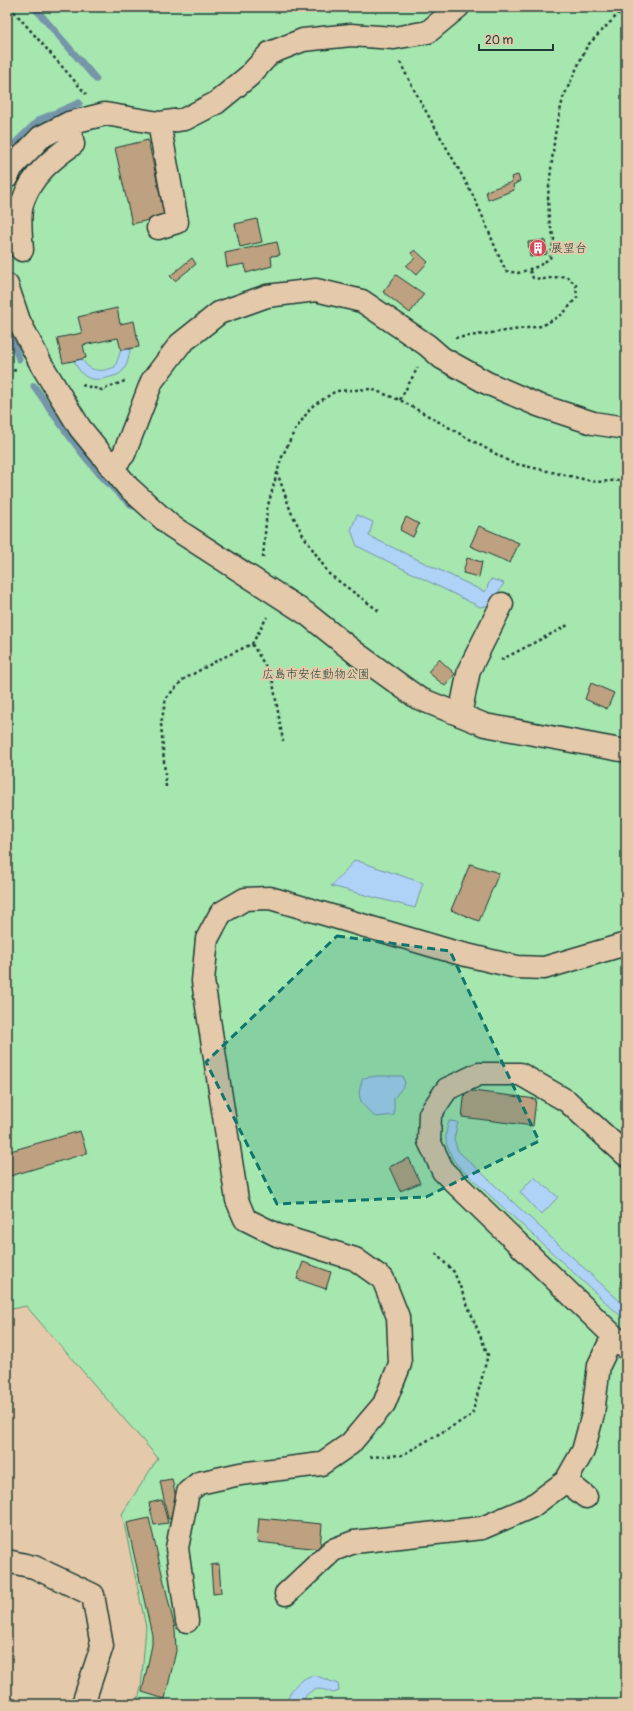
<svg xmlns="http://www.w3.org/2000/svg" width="633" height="1711" font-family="Pangolin,'Klee One',sans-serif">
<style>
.green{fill:#a6e6af;stroke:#629272}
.water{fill:#afd2f7;stroke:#7596a9}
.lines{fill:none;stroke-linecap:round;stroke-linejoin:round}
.stream{stroke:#7596a9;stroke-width:7}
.building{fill:#bda181;stroke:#1f3d34}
.minor-casing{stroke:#1f3d34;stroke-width:25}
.path{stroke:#1f3d34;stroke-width:2.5;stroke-dasharray:3 3;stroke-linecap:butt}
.minor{stroke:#e4c9ab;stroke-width:22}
.marked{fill:#0f766e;fill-opacity:0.2;stroke:#0f766e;stroke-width:3;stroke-dasharray:8 5;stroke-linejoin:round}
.labels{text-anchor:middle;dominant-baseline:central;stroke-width:4;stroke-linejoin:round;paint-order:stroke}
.poi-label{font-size:12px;fill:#1f3d34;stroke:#e4c9ab;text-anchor:start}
.park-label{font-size:12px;fill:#26453a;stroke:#e4c9ab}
</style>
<rect width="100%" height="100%" fill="#e4c9ab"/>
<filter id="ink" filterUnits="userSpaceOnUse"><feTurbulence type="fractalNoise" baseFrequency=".025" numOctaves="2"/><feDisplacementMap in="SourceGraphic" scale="8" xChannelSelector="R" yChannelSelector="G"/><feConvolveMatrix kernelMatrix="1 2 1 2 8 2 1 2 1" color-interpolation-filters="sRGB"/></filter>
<g filter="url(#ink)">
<!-- green -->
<path class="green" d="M7,7H626V1704H137L141,1688L146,1627L122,1514L158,1458L26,1306L7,1310Z"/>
<!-- water -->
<path class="water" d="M130,349C129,357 127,369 119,374C116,376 110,377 107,378C89,382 82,377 74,361L82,359C90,373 102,372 115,367L121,350Z
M357,515L373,522L369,536L485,592L491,579L504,583L491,605L480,607L357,546L351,530Z
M355,860L423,883L415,908L331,886Z
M378,1076H403L405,1084L394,1098V1115L375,1117C361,1103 355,1099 363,1078Z
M449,1121L458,1122L454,1139L458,1151L626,1307V1321L456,1164C446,1147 443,1139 449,1121Z
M534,1177L558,1197L541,1215L520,1192Z
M314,1675L338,1684L339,1691L333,1693C317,1686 309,1688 301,1704H288C287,1690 301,1678 314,1675Z"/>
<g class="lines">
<!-- stream -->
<path class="stream" d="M34,7L96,79
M7,151L39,120L79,103
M7,326L19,359
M34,386C64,428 92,473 133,506"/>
</g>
<!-- building -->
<path class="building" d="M148,140L165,216L132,224L115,148Z
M518,175L520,181L513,185L514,190L488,200L486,191L512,182L511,177Z
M257,219L262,242L240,247L235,224Z
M545,240L547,254L530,257L528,242Z
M277,242L280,255L271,256L272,266L246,273L245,264L227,267L225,253Z
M415,250L428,262L416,275L406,266L415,258L411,253Z
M192,258L196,264L175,281L170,276Z
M396,275L424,294L410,313L383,292Z
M117,308L120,324L134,321L139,347L121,350L118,338L83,345L86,358L63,363L57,338L82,333L78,317Z
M406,517L419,524L413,537L400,530Z
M479,526L519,543L510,563L470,546Z
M467,558L482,562L479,577L463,573Z
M439,659L455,674L445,686L428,672Z
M591,683L614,693L607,709L585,699Z
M470,864L499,873L479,921L451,910Z
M465,1090L536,1099L533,1126L462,1117Z
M80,1131L87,1153L7,1177V1152Z
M409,1158L420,1183L400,1191L389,1167Z
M303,1262L331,1272L326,1289L297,1279Z
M626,1276V1288L620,1282Z
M172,1479L180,1516L168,1519L160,1481Z
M162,1500L168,1523L154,1525L149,1503Z
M149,1518L175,1629L176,1651L165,1699L142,1692L152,1645V1635L127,1523Z
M259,1518L322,1524L320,1549L257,1542Z
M219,1564L221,1593L213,1594L211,1565Z"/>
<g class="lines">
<defs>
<path id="minor" d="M7,177L12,167L41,137L69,123L105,114L159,123L185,119L216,103L249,76L270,53L303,40L351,35L394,38L428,32L458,7
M158,228L177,222L159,123
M22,250C21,236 18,214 23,201C32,175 52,159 73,144L69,123
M7,285L19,321L41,364L80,428L128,487L171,526L307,614L357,654L418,698L485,725L626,751
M112,468L124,454L152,381L180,344L219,313L267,296L316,290L362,301L427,345L442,358L487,383L538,405L593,423L626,428
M460,715L469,670L502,604
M626,1155L567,1101L520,1074H479L447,1089L430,1114L429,1141L443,1171L626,1348
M566,1481L586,1497
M7,1561L34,1567L93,1595L102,1646L83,1704
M286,1594L333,1550L354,1542L482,1528L531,1507L566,1481L583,1451L593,1414L599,1365L613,1336
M187,1621L177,1548L188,1492L199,1483L240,1474L321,1464L350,1444L384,1404L400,1364L398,1317L383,1279L355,1259L277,1235L245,1219L237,1200L203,981L207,939L221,913L245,899L270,898L454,952L517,967L544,968L626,944"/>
</defs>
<!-- minor casing -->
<use href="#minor" class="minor-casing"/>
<!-- path -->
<path class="path" d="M10,7L86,94
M400,62C421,105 447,147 470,190C484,216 493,245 506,271L518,273L539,266L550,258L554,239L549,220L548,196L555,134L563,98L587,46L625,7
M455,338L542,326L563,314L577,297L576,285L566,276L543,279L533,278L529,269
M7,371L18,370
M82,385L102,390L125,381
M400,400L418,367
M277,472L291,512L303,535L329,574L379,611
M263,558L267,509L281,459L294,432L311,407L336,391L371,389L400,400L512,463L596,482L626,480
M252,644L272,677L283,741
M501,660L570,624
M166,787L161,724L166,698L184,679L220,659L252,644L267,617
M370,1457L402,1455L472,1415L488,1355L454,1272L435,1253"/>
<!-- minor -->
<use href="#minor" class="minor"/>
</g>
</g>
<!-- marked area -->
<path class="marked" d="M337,936L450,951L539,1141L426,1197L277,1204L206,1062Z"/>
<!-- icons -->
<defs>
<symbol id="building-disc" viewBox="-11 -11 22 22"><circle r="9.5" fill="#d1495b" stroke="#e4c9ab"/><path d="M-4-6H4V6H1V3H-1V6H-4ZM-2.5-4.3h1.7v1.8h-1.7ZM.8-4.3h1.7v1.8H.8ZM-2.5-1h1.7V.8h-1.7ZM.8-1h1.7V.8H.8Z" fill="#fff"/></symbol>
</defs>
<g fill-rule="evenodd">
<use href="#building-disc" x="528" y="238" width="20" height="20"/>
</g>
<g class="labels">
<!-- poi labels -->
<g class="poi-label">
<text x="551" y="248">展望台</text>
</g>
<!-- park labels -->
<g class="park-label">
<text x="316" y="674">広島市安佐動物公園</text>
</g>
</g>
<!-- margin -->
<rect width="633" height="1711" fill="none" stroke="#e4c9ab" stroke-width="24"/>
<rect x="12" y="12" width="609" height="1687" fill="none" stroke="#1f3d34" stroke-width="1.5" filter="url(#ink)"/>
<!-- scale -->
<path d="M479 44v6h74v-6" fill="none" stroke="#1f3d34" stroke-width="2"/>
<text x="485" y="44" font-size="12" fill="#1f3d34" stroke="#e4c9ab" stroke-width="3" paint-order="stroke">20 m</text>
</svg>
